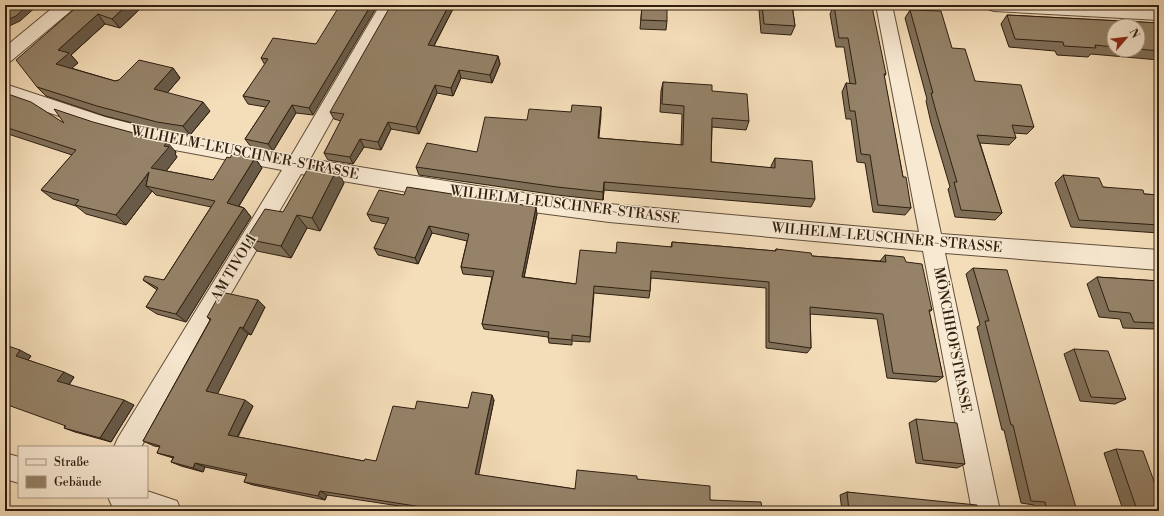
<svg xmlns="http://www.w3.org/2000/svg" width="1164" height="516" font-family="'Libre Bodoni',serif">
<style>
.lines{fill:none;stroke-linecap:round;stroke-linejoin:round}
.minor-casing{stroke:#604e3b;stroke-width:2}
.minor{fill:#f8e9d2;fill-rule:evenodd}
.wall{fill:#807059;stroke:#2f1f11;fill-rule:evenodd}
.shaded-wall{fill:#685b49;stroke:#2f1f11}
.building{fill:#958268;stroke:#2f1f11}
.labels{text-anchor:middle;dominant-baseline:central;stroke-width:3;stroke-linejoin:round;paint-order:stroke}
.street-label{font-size:14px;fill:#2f1f11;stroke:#f8e9d2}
</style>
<rect width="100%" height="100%" fill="#f4ddb9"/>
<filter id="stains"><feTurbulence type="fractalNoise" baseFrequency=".005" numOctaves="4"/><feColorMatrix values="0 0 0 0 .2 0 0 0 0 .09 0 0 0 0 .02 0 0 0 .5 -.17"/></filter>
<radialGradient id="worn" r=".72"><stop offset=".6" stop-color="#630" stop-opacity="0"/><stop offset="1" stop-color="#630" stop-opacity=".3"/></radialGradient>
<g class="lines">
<defs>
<path id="minor" d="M56,5H75L73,9L11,61L5,63V47Z
M380,5H396L310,159L502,190L609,204L919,232L876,5H892L941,234L1159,250V270L945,253L1000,511H972L923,251L609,222L502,208L301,174L141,447H114L118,438L282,170L164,148L104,131L5,98V84L105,117L164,132L291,156Z
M986,5H1098L1159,8V20L994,11L988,9Z
M5,453L19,457V483L5,479Z
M147,491L177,501L181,511H123L112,506L108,497H147Z"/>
</defs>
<!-- minor casing -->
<use href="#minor" class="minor-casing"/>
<!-- minor -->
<use href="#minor" class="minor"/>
</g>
<!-- wall -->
<path class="wall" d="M79,5H144L120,28L105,24L71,55L78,63L71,68L115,81L119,80L173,68L180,78L167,93L210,111L190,135L164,131L105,116L46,96L37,87Z
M455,5L434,46L498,56L500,64L492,83L461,78L453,96L437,93L419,134L391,129L381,150L364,147L353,164L328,160L324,153L341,121L334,119L330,112Z
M642,5L667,21L666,30L640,29Z
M761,5H792L795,26L791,35L761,33L759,10Z
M834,5L886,74L884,77L903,177L911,208L905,215L873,212L865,163L857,162L851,119H846L842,92L846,83L850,84L844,47H836L830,14Z
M910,10L952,48L975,81L1034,127L1027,134L1014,133L1016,138L1009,145L980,143L1002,213L995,220L955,217L948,189L950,187L931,123L926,101L927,99L905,18Z
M1007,15L1159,23V60L1091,54L1088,57L1057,55L1055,51L1009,47L1001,24ZM1114,26H1138V50H1114Z
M316,44L313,115L296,113L273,151L251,147L245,139L266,107L248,104L243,96L265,65L261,58Z
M663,82L712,91L749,121L746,130L712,127L711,162L771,168V166L775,158L815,199L811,207L604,190L603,200L557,195L419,175L416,167L477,152L527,120L601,107L598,138L681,145L682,114L660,112L661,91Z
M5,93L64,123L176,152L175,154L177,157L166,171L213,180L230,158H255L262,168L239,206L244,208L251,217L186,322L157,314L146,307L157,290L143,280H164L211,207L156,195L152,191L126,225L86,214L76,206L53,199L41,190L72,155L5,133Z
M1063,175L1103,187L1144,194L1159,195V233L1071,227L1055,183Z
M344,183L320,231L307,228L291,258L257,251L246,239L283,212Z
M404,195L537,214L524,277L576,284L616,253L671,247L672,242L775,251L776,249L812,256L880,261L885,255L906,262L932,310L929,312L943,377L936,382L887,378L877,319L810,314L811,348L807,353L766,348V288L651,278L650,291L649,298L594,293L590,342L572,341V345L549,343L548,337L484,329L482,324L492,277L463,274L461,267L467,241L432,233L418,264L378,255L374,248L386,224L371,221L367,214Z
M973,268L1077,511H1036L1034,505L1021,503L1004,430H1002L977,327L980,325L966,274Z
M1097,277L1159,281V326L1153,329L1123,328L1120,319L1099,317L1087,284Z
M258,300L265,307L251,335L248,334L217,394L253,406L238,437L364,461H376L415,409L468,408L494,400L478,475L575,489L637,479L710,500L762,508L796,511H432L327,495L325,500L253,485L244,482L247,476L205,467L203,472L181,466L171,462L173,458L157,453L160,447L154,446L143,441L210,320L207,317Z
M5,345L31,356L28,360L74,377L69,385L134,405L111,442L75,432L64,428L65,426Z
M1074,349L1126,399L1115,404L1080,401L1064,354Z
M916,419L965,464L957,468L916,463L909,423Z
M1116,449L1159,495V510L1155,511H1141L1123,510L1104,453Z
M847,492L978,511H842L840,495Z"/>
<!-- shaded-wall -->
<path class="shaded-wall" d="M28,5H38L20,21L5,28V21Z
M127,5H144L120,28L112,19Z
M371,5H378L313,115L309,108Z
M449,5H455L430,53L428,45Z
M98,14L105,24L71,55L78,63L65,74L56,64L58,50Z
M498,56L500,64L492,83L490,75Z
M173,68L180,78L162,99L154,89Z
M459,70L461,78L453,96L451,88Z
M435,85L437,93L419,134L416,127Z
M203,102L210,111L190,135L183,126Z
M292,105L296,113L273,151L268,144Z
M601,107V116L598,147V138Z
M388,122L391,129L381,150L378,142Z
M360,139L364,147L353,164L350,157Z
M167,142L176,152L175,154L177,157L161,178L151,168L164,146Z
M255,158L262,168L235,212L227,203Z
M337,169L344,183L320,231L312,218Z
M149,172L146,186L152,191L126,225L116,215Z
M604,182V190L603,200V192Z
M536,207L537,214L523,283L522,277Z
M244,208L251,217L186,322L176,314Z
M297,215L307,228L291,258L281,246Z
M429,226L432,233L418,264L415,258Z
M258,300L265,307L251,335L243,328Z
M240,327L248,334L216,397L206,391Z
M20,350L31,356L27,361L16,356Z
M64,372L74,377L68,386L57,381Z
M492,395L494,400L478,478L475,474Z
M124,400L134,405L111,442L100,438Z
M245,400L253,406L236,439L228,435Z
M195,463L205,467L203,472L193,468Z
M320,491L327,495L325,500L318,496Z"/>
<!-- building -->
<path class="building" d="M5,5H28L16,16L5,21Z
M79,5H127L112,19L98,14L58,50L69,53L56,64L115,81L119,80L139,60L173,68L154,89L203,102L183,126L157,122L97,106L37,87L16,60Z
M340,5H371L309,108L292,105L268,144L245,139L270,101L243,96L268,59L261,58L273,38L316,44Z
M391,5H449L428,45L498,56L490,75L459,70L451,88L435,85L416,127L388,122L378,142L360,139L350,157L324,153L344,114L330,112Z
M642,5H667V21L641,20Z
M762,5H792L795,26L764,24Z
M834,5L872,7L886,74H884L894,128L903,177H906L911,208L878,205L870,155L861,154L855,111H850L846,83L856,84L848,38H839Z
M910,10L941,11L952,48L965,49L975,81L1021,85L1034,127L1012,125L1016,138L977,135L1002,213L961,210L954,182H957L937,115L931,93H933Z
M1007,15L1159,23V51L1138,49V26H1114V47L1095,45L1096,48L1064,46L1063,42L1015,39Z
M663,82L712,85V91L747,94L749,121L712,118L711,162L775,168V158L812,161L815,199L604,182L603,192L557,187L416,167L427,143L477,152L485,117L527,120L529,109L571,112L572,105L601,107L598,138L683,145L684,106L662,104Z
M5,93L31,102L64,123L54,109L93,122L167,142L164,146L169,147L151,168L213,180L227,157L230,158L232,154L255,158L227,203L244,208L176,314L146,307L158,288L143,280L145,276L164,280L215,201L146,186L149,172L116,215L75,205L79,200L41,190L76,150L5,127Z
M310,165L337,169L312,218L297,215L281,246L246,239L265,209L283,212Z
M1063,175L1099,178L1103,187L1143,190L1144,194L1159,195V225L1079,220Z
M407,187L536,207L522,277L576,284L580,250L616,253L617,242L672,247V242L776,251V249L811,253L812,256L886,262L885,255L904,257L906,262L922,264L932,310H929L943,377L893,373L883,314L810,307L811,348L769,342V282L651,271L650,291L594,286L590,337L572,335V340L548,338L549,332L482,324L494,271L461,267L469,234L429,226L415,258L374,248L389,218L367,214L379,190L404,195Z
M973,268L1007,270L1077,511H1047L1045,502L1031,501L1013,425H1011L985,321H989Z
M1097,277L1159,281V323L1134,322L1130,313L1109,311Z
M221,292L258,300L243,328L240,327L206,391L245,400L228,435L364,461L365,459L376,461L393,406L415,409L417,401L468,408L472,392L492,395L475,474L575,489L577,470L637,476V479L710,486V500L761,502L762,508L796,511H447L320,491L318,496L244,482L247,474L195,463L193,468L171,462L174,457L157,453L160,446L143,441L211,319L207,317Z
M5,345L20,350L16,356L64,372L57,381L124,400L100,438L64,428L66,426L5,404Z
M1074,349L1108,351L1126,399L1091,397Z
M916,419L957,423L965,464L923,460Z
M1116,449L1143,451L1159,495V509L1136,507Z
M847,492L977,505L978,511H849Z"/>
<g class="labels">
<!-- street labels -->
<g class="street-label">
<text transform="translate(245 153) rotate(11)">WILHELM-LEUSCHNER-STRASSE</text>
<text transform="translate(565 205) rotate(7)">WILHELM-LEUSCHNER-STRASSE</text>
<text transform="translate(887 238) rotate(5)">WILHELM-LEUSCHNER-STRASSE</text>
<text transform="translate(234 268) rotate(-59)">AM TIVOLI</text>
<text transform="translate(952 340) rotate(79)">MÖNCHHOFSTRASSE</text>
</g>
</g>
<!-- margin -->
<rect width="1164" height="516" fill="none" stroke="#f4ddb9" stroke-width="20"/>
<rect x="6" y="6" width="1152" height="504" fill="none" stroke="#2f1f11" stroke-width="2"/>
<rect x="10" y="10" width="1144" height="496" fill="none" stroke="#2f1f11"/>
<!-- legend -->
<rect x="18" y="446" width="130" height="52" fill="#f8e9d2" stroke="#a89885"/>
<rect x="26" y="459" width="20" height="6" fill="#f8e9d2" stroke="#a89885"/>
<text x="54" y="466" font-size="12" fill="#2f1f11">Straße</text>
<rect x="26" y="476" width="20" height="12" fill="#958268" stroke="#a89885"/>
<text x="54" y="486" font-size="12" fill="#2f1f11">Gebäude</text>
<!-- north arrow -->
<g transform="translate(1126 38) rotate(62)"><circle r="19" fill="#f8e9d2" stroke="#a89885"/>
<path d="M0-3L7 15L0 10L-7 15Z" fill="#8f2418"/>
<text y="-6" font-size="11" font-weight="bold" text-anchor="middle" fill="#2f1f11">N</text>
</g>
<rect width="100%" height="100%" filter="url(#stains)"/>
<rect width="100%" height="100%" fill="url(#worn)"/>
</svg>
